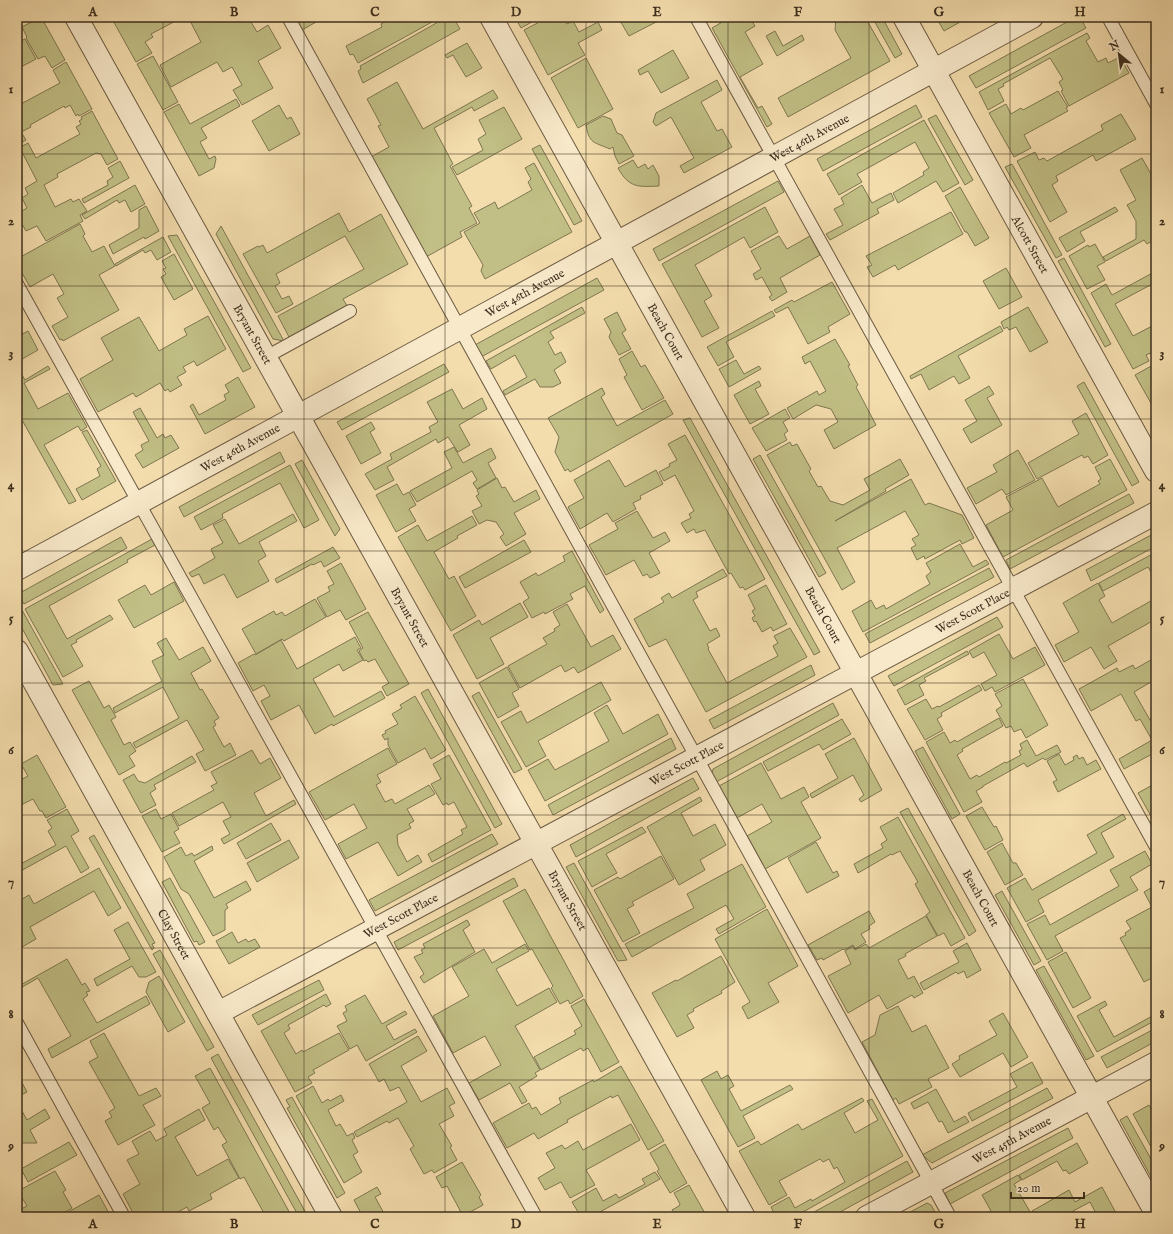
<svg xmlns="http://www.w3.org/2000/svg" width="1173" height="1234" font-family="'IM FELL English',serif">
<style>
.green{fill:#c1bf85;stroke:#7f7752}
.lines{fill:none;stroke-linecap:round;stroke-linejoin:round}
.service-casing{stroke:#6b5a42;stroke-width:14}
.minor-casing{stroke:#6b5a42;stroke-width:24}
.tertiary-casing{stroke:#6b5a42;stroke-width:24}
.service{stroke:#f8e9ca;stroke-width:12}
.minor{stroke:#f8e9ca;stroke-width:22}
.tertiary{stroke:#f8e9ca;stroke-width:22}
.grid{fill:none;stroke:#3d2f1e;stroke-width:1;stroke-opacity:0.55}
.labels{text-anchor:middle;dominant-baseline:central;stroke-width:3.5;stroke-linejoin:round;paint-order:stroke}
.street-label{font-size:12px;fill:#3d2f1e;stroke:#f8e9ca}
.neatline{fill:none;stroke:#3d2f1e;stroke-width:1.5}
.grid-label{font-size:13px;text-anchor:middle;font-weight:bold;fill:#3d2f1e}
</style>
<rect width="100%" height="100%" fill="#f4ddad"/>
<filter id="stains"><feTurbulence type="fractalNoise" baseFrequency=".005" numOctaves="4"/><feColorMatrix values="0 0 0 0 .2 0 0 0 0 .09 0 0 0 0 .02 0 0 0 .5 -.17"/></filter>
<radialGradient id="worn" r=".72"><stop offset=".6" stop-color="#630" stop-opacity="0"/><stop offset="1" stop-color="#630" stop-opacity=".3"/></radialGradient>
<!-- green -->
<path class="green" d="M41,17L65,60L52,68L45,56L38,59L26,38L27,37L22,27Z
M111,17H183L151,34L153,37L145,42L152,53L136,62Z
M188,17H248L257,32L268,25L281,48L258,61L273,88L242,105L233,90L242,85L232,67L223,72L217,62L171,87L160,65L201,42Z
M295,17H325L302,30Z
M393,17H441L358,63L353,54L350,55L346,46L382,27L381,24Z
M447,17H453L460,29L363,83L358,71L361,69L360,66Z
M515,17H541L521,28Z
M549,17H563L567,24L573,21L579,32L598,22L602,30L578,43L585,55L548,75L524,30Z
M623,17H661L662,19L629,36L619,19Z
M731,17H751L750,18L755,26L745,32L763,64L740,77L758,108L762,106L772,124L767,127L712,28Z
M836,17H865L890,61L788,117L778,98L851,58L835,30Z
M872,17H882L902,54L895,58Z
M936,17H969L944,31Z
M1076,17H1080L1086,28L976,88L969,76Z
M775,31L783,46L802,35L804,40L777,56L766,36Z
M1087,33L1090,38L1086,41L1098,62L1106,58L1108,63L1120,57L1129,73L1069,106L1061,91L1063,90L1059,82L1063,79L1050,58L1003,84L1004,86L998,89L1004,101L988,110L979,92Z
M25,39L36,59L17,69V43Z
M467,43L482,68L466,77L453,55L447,58L445,55Z
M673,50L689,78L661,93L648,71L640,75L638,70Z
M153,56L178,102L163,110L137,64Z
M586,58L613,109L578,128L551,78Z
M66,62L92,109L79,116L78,114L76,116L70,105L65,108L64,106L30,125L31,127L21,132L26,140L17,145V104L19,105L60,83L53,70Z
M717,80L722,90L701,102L717,131L722,129L732,147L684,173L680,166L694,158L671,117L656,126L653,122L656,113Z
M397,82L423,129L493,90L498,98L474,111L472,107L434,128L453,164L450,166L472,206L469,208L477,223L460,232L462,237L426,257L371,157L389,147L378,126L381,125L367,99Z
M1058,91L1068,107L1066,108L1068,111L1024,135L1031,148L1014,157L989,113L1006,104L1011,114L1021,108L1023,110Z
M236,99L240,106L201,128L207,138L200,142L209,159L215,156L216,159L214,168L199,176L164,112L179,104L190,124Z
M279,105L287,119L291,117L300,134L269,151L252,121Z
M916,105L922,117L823,171L817,159Z
M504,107L522,139L457,175L452,167L483,150L478,139L486,134L479,120Z
M92,111L118,159L107,165L101,154L96,153L57,174L58,177L44,185L55,207L71,199L73,202L79,199L87,211L80,215L83,221L46,241L37,226L26,231L19,219H17V214L27,208L22,198L28,194L25,188L37,181L22,152L19,153L17,149L28,143L36,158L80,134L76,127L81,124L79,121L82,119L81,117Z
M1121,114L1136,139L1096,161L1093,155L1056,176L1058,181L1052,185L1067,212L1050,222L1017,161L1035,152L1039,160L1044,158L1047,161L1103,130L1101,125Z
M936,115L973,180L965,185L928,119Z
M603,116L611,119L617,133L622,135L634,156L619,164L615,156L613,147L610,149C594,142 589,144 586,125Z
M924,120L959,183L943,192L936,181L898,203L893,193L924,175L923,172L929,168L915,142L857,174L862,182L839,195L827,174Z
M540,145L582,221L574,225L532,149Z
M1142,158L1156,183V189L1154,190L1156,193V242L1153,243L1152,241L1147,244L1144,240L1106,261L1103,257L1136,239V221L1127,205L1136,200L1120,170Z
M633,160L638,168L645,164L648,169L653,165L659,176V186C638,187 629,188 618,168Z
M120,161L129,178L84,203L82,199L108,185L107,181L113,177L108,168Z
M534,163L572,232L485,279L481,271L483,265L464,232L480,223L474,213L495,202L498,209L532,190L528,182L531,179L525,168Z
M1012,164L1062,255L1056,258L1005,167Z
M778,181L784,192L659,261L653,249Z
M135,185L145,204L131,212L125,200L119,203L117,200L85,219L82,215Z
M862,185L872,203L891,193L894,200L877,209L879,213L830,240L826,234L843,225L834,209L844,204L841,198Z
M960,187L989,238L975,246L967,232H965L945,196Z
M146,206L159,231L145,239L144,237L113,254L109,245L139,228V210Z
M765,207L778,232L750,248L744,237L695,265L712,296L704,301L719,328L702,337L662,264Z
M1115,207L1118,211L1080,232L1085,241L1067,252L1059,238Z
M951,212L963,234L898,270L895,265L873,277L867,267L872,265L866,256Z
M339,213L349,232L381,214L408,264L343,299L347,306L289,337L278,316L364,269L345,236L276,274L280,283L275,286L282,299L289,296L293,304L276,313L243,254L258,246L259,247L263,245L267,253Z
M80,224L85,234L83,236L92,252L104,246L115,266L99,275L119,310L63,341L62,339L60,340L52,326L68,317L57,298L64,294L53,274L30,287L17,264V259Z
M221,226L284,341L273,339L216,234Z
M177,235L251,368L243,372L168,236Z
M779,236L787,249L810,236L820,255L780,278L787,292L772,301L769,297L772,295L762,277L756,280L753,274L761,269L751,251Z
M163,237L171,252L157,260L151,250L145,253L143,250L116,266L115,264Z
M1095,244L1105,262L1097,266L1105,280L1087,289L1069,256L1088,245L1089,247Z
M174,254L193,289L174,300L161,277L166,274L163,269L166,268L162,261Z
M1064,258L1111,344L1105,347L1058,261Z
M1006,268L1022,297L999,309L983,281Z
M1156,271V282L1115,304L1133,336L1156,324V346L1151,348L1153,352L1146,355L1149,361L1133,369L1091,293L1106,284L1112,295Z
M597,278L604,290L481,357L475,345Z
M832,282L850,314L828,327L830,332L808,344L788,307L776,313L774,310L792,300L794,302Z
M582,307L585,313L550,332L554,338L548,342L555,355L561,352L566,362L554,370L561,383L553,387H540L535,379L505,395L503,391L527,377L515,355L491,369L486,361Z
M1028,307L1048,342L1030,352L1016,327L1009,330L1007,327L1004,329L1001,322Z
M772,311L775,316L726,342L734,357L718,366L707,347Z
M617,312L626,330L622,333L631,349L619,355L609,337L611,332L604,319Z
M208,316L226,349L197,366L194,361L183,367L186,372L177,377L182,385L170,392L168,389L165,391L160,383L136,397L133,393L98,412L80,379L113,360L101,338L139,317L159,351L187,335L184,329Z
M1000,326L1003,331L958,356L970,378L959,384L954,376L929,390L921,374L911,379L910,376Z
M28,331L38,350L17,362V337Z
M835,339L850,365L848,366L858,385L856,387L876,425L834,449L824,430L838,422L831,409L816,405L793,419L787,408L817,391L819,395L826,391L810,361L805,364L802,357Z
M632,351L641,367L645,365L664,398L642,410L624,377L627,375L619,359Z
M736,360L744,374L759,366L761,369L729,387L719,369Z
M444,364L449,372L342,430L337,422Z
M1153,365L1156,371V412L1135,375Z
M17,366L25,380L48,366L50,369L24,383L38,409L68,393L87,427L81,431L78,426L44,445L76,501L69,504L17,411Z
M238,377L255,407L205,434L190,406L193,404L199,415L226,400L224,395L229,392L225,385Z
M759,381L761,386L755,389L769,414L750,424L734,395Z
M1084,382L1139,482L1132,486L1077,386Z
M989,386L994,394L987,398L1002,425L971,443L963,429L977,421L965,400Z
M602,388L605,394L601,397L617,426L665,400L673,414L570,472L568,469L565,471L555,452L559,437L548,418Z
M452,389L463,409L482,398L487,409L459,425L470,445L458,452L448,437L438,443L436,439L387,467L394,480L375,490L365,474L392,459L390,454L431,432L429,427L438,422L427,402Z
M140,408L157,438L163,434L165,438L171,435L179,448L143,468L135,455L143,450L141,445L149,441L133,412Z
M785,409L790,418L783,422L788,431L784,434L787,440L766,451L752,428Z
M1086,413L1108,455L1093,464L1088,456L1084,458L1082,455L1037,479L1028,463L1079,434L1072,421Z
M690,418L820,652L814,655L683,420Z
M371,422L375,429L370,432L381,453L361,464L346,436Z
M87,430L116,481L82,500L76,489L100,476L97,469L101,466L82,432Z
M685,435L765,579L745,590L743,587L740,588L731,573L729,574L705,530L696,533L694,529L687,533L681,523L691,518L689,514L694,511L675,475L664,481L659,472L670,466L669,464L677,460L668,444Z
M790,442L792,446L797,444L811,469L809,471L818,487L821,486L830,501L843,505L870,490L864,479L900,459L909,475L885,489L886,491L835,521L911,479L925,505L929,503L962,515L974,538L962,544L960,540L925,559L924,556L917,560L911,548L916,545L912,539L919,535L905,511L837,548L855,582L842,590L767,455Z
M454,447L463,463L491,448L496,458L488,463L496,478L477,489L473,483L477,480L472,471L417,502L410,491L452,468L444,452Z
M1018,450L1035,480L1006,495L1002,489L976,504L967,488L997,472L993,465Z
M280,452L285,462L184,517L179,507Z
M760,455L826,573L819,577L753,459Z
M1110,459L1127,490L1003,557L986,525L1013,510L1006,497L1042,478L1058,507L1100,484L1098,481L1101,479L1095,467Z
M302,460L340,529L335,536L295,464Z
M609,460L625,487L656,470L663,484L640,496L641,499L633,503L636,509L613,522L607,513L580,529L568,507L584,498L574,480Z
M290,465L319,520L304,528L280,483L222,514L223,518L201,530L194,517Z
M497,478L502,488L505,487L514,502L536,490L540,499L514,513L526,534L506,546L500,537L504,534L496,522L487,520L479,524L472,511L482,506L476,496L479,494L477,490Z
M397,484L403,495L409,492L416,505L409,509L416,521L396,532L376,495Z
M1129,494L1134,503L1010,569L1006,560Z
M637,511L653,538L665,532L670,541L649,553L660,573L650,578L647,574L643,576L634,560L606,575L589,545L618,529L615,523Z
M293,514L297,521L259,542L266,556L258,561L269,581L237,598L224,574L204,584L199,574L192,577L189,573L215,558L211,549L223,543L213,525L225,519L239,544Z
M472,516L477,525L457,536L458,538L434,552L449,579L454,576L476,616L451,631L398,537L418,525L427,541Z
M1153,534L1156,540V546L1091,581L1086,570Z
M121,537L127,548L24,604L18,594Z
M152,539L155,545L127,560L128,562L49,606L67,639L110,615L113,619L76,640L77,642L71,645L83,666L63,677L25,609Z
M524,540L531,552L465,588L459,577Z
M960,544L973,567L986,560L989,564L863,632L852,611L871,600L876,609L884,605L886,609L930,584L926,576L931,572L926,563Z
M333,547L340,558L324,567L321,561L313,565L312,564L277,583L275,579Z
M572,551L604,610L600,613L585,586L570,594L573,599L545,614L544,612L532,618L523,602L529,598L520,582L536,573L538,576L565,561L563,556Z
M1156,552V577H1154L1148,567L1103,591L1099,583Z
M341,563L366,609L346,620L340,610L327,617L317,598L330,591L328,587L334,584L327,571Z
M989,568L994,577L870,643L865,634Z
M723,569L727,576L696,592L698,597L693,600L710,631L716,628L720,636L707,644L709,648L708,649L727,683L778,656L773,646L778,643L774,636L790,628L807,657L706,712L666,639L649,647L634,619L664,602L661,598L669,593L672,598Z
M174,582L184,601L134,628L118,600L145,585L151,595Z
M1098,583L1105,596L1099,600L1112,623L1156,598V619L1108,646L1117,661L1104,669L1091,647L1064,662L1055,645L1079,632L1063,603Z
M766,585L787,624L773,631L771,627L762,632L756,621L754,622L752,618L755,616L752,611L755,609L748,595Z
M315,599L326,617L284,641L282,639L256,654L242,629L274,611L276,615L282,612L285,616Z
M520,603L528,617L490,638L504,664L477,679L453,635L479,620L482,625Z
M567,604L591,647L613,635L621,649L578,673L574,667L565,672L561,665L520,688L508,666L547,644L543,638L555,631L554,629L560,625L553,612Z
M22,610L63,684L53,685L17,619V613Z
M368,612L409,684L387,696L382,687L389,683L375,659L368,662L366,660L364,661L359,651L363,648L349,622Z
M997,617L1003,627L894,686L888,676Z
M999,634L1013,659L1035,647L1045,665L995,692L992,687L985,691L981,684L997,675L984,652L973,658L969,651Z
M355,637L361,648L357,650L363,660L343,671L339,664L313,679L334,717L381,691L385,698L333,726L332,724L315,734L299,705L271,720L261,701L270,696L264,685L253,691L238,663L254,654L255,655L281,640L297,669Z
M166,638L179,660L203,647L211,661L191,673L200,690L202,689L219,718L214,721L216,725L213,727L224,747L230,743L236,755L205,771L196,754L204,750L187,720L136,748L133,743L179,718L163,687L115,713L113,708L162,681L152,661L164,655L157,643Z
M967,651L969,654L924,678L926,681L919,685L924,695L905,705L897,690Z
M1156,657V679L1134,692L1150,720L1156,717V752L1124,769L1119,759L1152,740L1140,719L1136,721L1121,694L1091,711L1079,689L1117,668L1119,672L1133,665L1135,669Z
M811,665L815,675L714,729L709,720Z
M507,667L519,689L512,693L519,706L498,718L479,683Z
M1023,679L1048,725L1026,738L1021,729L1014,732L1011,726L1006,728L996,710L1002,706L995,694Z
M89,681L104,708L109,705L116,717L111,720L124,745L130,742L136,751L129,756L135,766L119,775L72,690Z
M601,682L611,700L538,741L546,756L526,767L501,722L521,711L527,723Z
M979,685L982,690L941,713L942,716L937,719L943,730L925,740L907,709L926,699L932,709L938,706L939,707Z
M428,689L502,824L495,828L421,693Z
M479,692L522,769L514,773L472,696Z
M415,696L446,750L431,759L425,748L398,763L388,745V738L385,740L382,735L386,733L385,731L398,724L392,714L402,708L400,705Z
M833,703L839,715L716,782L712,775L713,769Z
M607,705L623,734L658,714L668,734L545,801L528,770L548,759L555,770L609,741L594,713Z
M999,718L1003,726L962,749L963,751L957,755L970,779L977,775L979,777L1005,762L1006,763L1021,755L1019,751L1022,749L1020,744L1027,740L1036,756L1057,745L1061,752L1045,760L1043,758L1027,767L1024,763L983,786V787L976,791L982,802L964,812L926,742L944,732L950,743L955,740L957,742Z
M842,719L851,734L823,750L819,744L768,771L763,762Z
M671,738L676,749L553,815L548,805Z
M854,738L882,790L861,802L859,799L864,795L853,775L812,798L810,794L838,778L825,754Z
M923,747L960,814L952,819L915,751Z
M388,748L397,764L377,775L381,782L376,785L385,802L392,799L395,804L429,785L435,794L407,809L414,821L409,824L411,828L397,835L398,845L407,862L418,855L422,862L398,876L378,842L346,859L338,844L367,828L354,804L325,820L309,792Z
M252,750L260,764L270,758L281,778L254,793L266,816L294,800L296,804L224,844L221,839L230,834L223,821L231,817L223,802L179,826L172,813L214,790L211,786L217,783L211,772Z
M1059,754L1065,765L1074,760L1073,757L1077,755L1079,759L1083,757L1087,765L1096,760L1101,769L1058,792L1053,782L1057,780L1047,761Z
M37,755L66,807L46,818L42,811H40L33,799L17,807V782L28,776L21,764Z
M449,755L491,830L432,862L428,854L463,834L461,830L467,827L454,802L448,805L447,803L443,805L431,784L441,779L433,764Z
M192,756L196,762L154,785L156,789L150,793L156,805L141,813L123,780L134,774L138,781L145,783Z
M761,763L781,799L804,787L809,797L801,802L821,838L765,869L747,836L772,822L762,804L737,818L719,786Z
M693,778L699,789L576,857L570,845Z
M1156,783V825L1138,793Z
M700,797L702,801L681,813L693,836L715,824L726,845L700,860L705,870L679,885L647,827Z
M982,807L994,827L996,826L1003,840L985,850L966,816Z
M908,808L976,931L969,936L900,812Z
M67,809L79,831L71,836L89,868L81,873L66,846L17,873V866L56,845L48,831L52,828L47,820Z
M156,809L161,819L171,814L179,829L174,832L180,843L162,852L142,816Z
M1123,814L1126,819L1101,833L1114,857L1038,900L1044,912L1026,922L1007,888L1025,878L1032,890L1097,853L1087,835Z
M898,817L965,938L951,946L944,933L938,936L926,915L930,912L915,884L918,882L900,851L892,855L891,854L858,873L854,864L883,848L881,844L887,840L880,827Z
M271,823L281,840L246,859L237,843Z
M642,827L646,832L606,854L617,873L592,887L578,861Z
M492,834L498,844L375,911L369,900Z
M94,835L155,943L152,944L154,948L152,950L89,838Z
M289,840L299,858L257,882L247,863Z
M816,842L833,873L837,871L839,876L807,893L788,858Z
M1002,843L1013,863H1016L1023,875L1005,885L987,852Z
M212,846L213,850L194,861L214,898L246,881L251,890L226,904L228,908L225,910V930L213,936L189,894L181,889L164,857L181,847L186,856L192,853L194,856Z
M1145,851L1152,864L1130,877L1138,890L1055,936L1063,951L1047,960L1027,924L1045,915L1050,925L1119,886L1110,870Z
M661,856L674,879L632,902L634,905L627,909L640,933L623,942L594,890L618,877L620,879Z
M574,863L627,960L618,961L566,867Z
M742,864L766,907L719,934L716,929L734,919L726,905L632,957L625,944L694,908L687,894Z
M99,868L121,908L108,916L94,891L30,927L36,939L22,947L17,938V902L29,895L34,904Z
M170,878L205,942L199,945L197,941L194,942L162,882Z
M514,878L518,886L398,950L394,942Z
M1156,885V976L1144,982L1120,938L1126,935L1125,933L1131,929L1126,921L1152,907L1144,892Z
M525,889L583,996L570,1004L568,1000L560,1004L551,988L553,986L532,949L530,950L503,901Z
M1002,891L1041,961L1034,965L995,895Z
M767,909L798,966L768,983L779,1002L748,1019L742,1007L750,1002L715,939Z
M869,911L875,922L869,926L870,929L861,934L866,942L855,949L853,945L844,950L843,949L823,960L822,958L817,960L808,945Z
M926,916L937,936L905,954L906,956L898,960L908,979L914,976L923,993L914,998L912,995L887,1009L879,995L848,1013L828,976L851,964L845,951L853,946L855,950L866,944L869,948Z
M467,920L470,925L463,930L475,952L424,983L420,977L424,974L414,957L423,953L421,950L425,948L423,944Z
M128,922L156,972L146,977H139L132,966L97,986L94,979L130,959L114,930Z
M232,932L238,943L246,939L248,942L255,939L260,947L229,964L216,941Z
M967,943L981,970L967,978L964,971L958,974L956,972L924,990L920,983L959,962L953,951Z
M525,944L529,951L496,969L517,1006L549,988L557,1002L515,1026L540,1070L535,1073L537,1076L519,1087L527,1101L522,1104L510,1083L479,1100L469,1083L501,1065L485,1036L453,1053L433,1016L469,996L452,967L484,949L492,963Z
M160,950L214,1047L207,1051L153,954Z
M1066,952L1091,998L1073,1008L1048,962Z
M721,956L735,982L721,991L722,993L693,1009L694,1011L687,1015L694,1028L677,1037L652,993L676,980L677,981Z
M67,959L82,985L85,983L90,991L86,992L88,995L83,999L97,1023L146,996L150,1004L52,1058L48,1049L71,1036L38,978L17,990V987Z
M1044,966L1094,1056L1086,1060L1036,970Z
M159,976L185,1022L168,1032L146,992L149,982Z
M319,980L324,990L258,1025L252,1015Z
M326,994L331,1004L326,1007L324,1005L288,1025L290,1029L284,1033L296,1054L302,1050L303,1052L339,1033L349,1050L313,1070L315,1073L308,1077L312,1083L295,1092L261,1031Z
M365,995L382,1024L405,1011L407,1014L386,1026L394,1040L415,1029L417,1032L366,1061L357,1045L350,1049L337,1026L347,1021L343,1013L347,1011L345,1006Z
M584,999L619,1062L601,1072L588,1048L583,1051L581,1048L541,1070L534,1057L576,1034L574,1031L582,1026L571,1006Z
M1105,1001L1107,1005L1099,1010L1114,1037L1156,1014V1020L1097,1052L1077,1016Z
M898,1006L912,1032L926,1025L949,1068L928,1079L932,1087L899,1104L896,1098L893,1100L862,1042L875,1035L880,1015Z
M1003,1013L1028,1057L1011,1067L1003,1053L960,1077L952,1064L960,1059L959,1056L997,1035L989,1021Z
M1156,1028V1041L1107,1068L1101,1057Z
M104,1033L139,1096L156,1088L161,1096L143,1105L155,1125L118,1145L105,1121L112,1117L109,1112L115,1108L89,1062L98,1057L90,1041Z
M418,1036L427,1051L401,1066L421,1102L447,1088L455,1103L449,1106L454,1116L439,1124L452,1146L450,1147L457,1160L434,1173L432,1170L424,1174L410,1149L414,1146L398,1118L389,1123L387,1121L357,1137L354,1132L407,1102L399,1087L390,1091L384,1079L379,1082L369,1064Z
M218,1054L306,1213L299,1217L211,1058Z
M1032,1062L1043,1083L972,1121L968,1113L1017,1087L1010,1074Z
M621,1066L664,1141L648,1150L618,1095L612,1098L611,1096L567,1120L568,1122L538,1139L534,1133L507,1148L493,1123L529,1103L532,1109L536,1107L541,1115L561,1103L559,1098L593,1080L594,1082Z
M210,1068L292,1217H266L244,1177L240,1179L222,1145L227,1142L218,1127L214,1130L202,1108L210,1103L195,1076Z
M717,1071L721,1079L728,1075L734,1086L729,1089L741,1111L790,1085L793,1089L743,1116L755,1138L738,1147L701,1080Z
M19,1077L27,1092L17,1097V1078Z
M313,1086L322,1103L328,1099L330,1101L341,1095L344,1101L328,1110L336,1126L340,1124L347,1136L353,1133L355,1138L352,1140L358,1152L353,1155L362,1172L344,1183L296,1096Z
M1047,1088L1053,1098L932,1163L922,1155Z
M936,1089L954,1122L965,1116L969,1122L948,1133L942,1121L939,1122L928,1102L914,1109L911,1103Z
M292,1097L345,1193L337,1198L287,1108L290,1107L286,1100Z
M862,1098L864,1101L844,1113L855,1133L878,1120L867,1101L872,1099L903,1156L794,1217H776L771,1207L789,1197L795,1208L811,1199L812,1201L845,1182L837,1167L834,1169L829,1159L823,1162L820,1159L779,1181L787,1195L769,1205L739,1151L758,1141L761,1145L798,1124L802,1130Z
M17,1102L27,1120L45,1109L50,1118L30,1130L37,1143H17Z
M1149,1105L1156,1118V1156L1133,1114Z
M199,1109L205,1120L175,1137L197,1176L228,1159L239,1178L210,1194L212,1199L189,1211L187,1207L169,1217H135L123,1194L140,1184L127,1160L139,1154L132,1141L150,1131L156,1141L167,1135L164,1129Z
M1127,1116L1156,1168V1186L1120,1120Z
M631,1124L640,1140L586,1170L595,1185L570,1198L561,1182L545,1190L538,1178L555,1168L546,1153L562,1145L565,1149L578,1141L583,1150Z
M1068,1128L1073,1138L950,1204L945,1193Z
M69,1142L77,1155L28,1182L21,1169Z
M1077,1143L1088,1163L1069,1174L1066,1170L1063,1171L1057,1161L1022,1180L1019,1175Z
M665,1144L687,1183L670,1193L657,1171L659,1169L650,1153Z
M907,1161L913,1172L831,1217H805Z
M462,1162L481,1195L479,1197L483,1205L463,1216L447,1186L442,1188L436,1177Z
M55,1171L66,1190L63,1192L72,1208L57,1217H38L37,1215L32,1217L30,1213L22,1217H17V1211L27,1206L18,1191Z
M655,1172L660,1179L598,1213L600,1217H581L572,1202L596,1188L603,1201L616,1194L619,1198L645,1184L642,1179Z
M1018,1175L1021,1180L1014,1184L1033,1217H981L991,1211L982,1195Z
M689,1185L707,1217H680L679,1216L676,1217L672,1210L679,1206L680,1204L674,1193Z
M377,1187L381,1194L375,1197L386,1217H363L354,1200Z
M1102,1187L1116,1213L1110,1217H1098L1090,1202L1062,1217H1035L1032,1211L1069,1190L1075,1202Z
M99,1195L111,1217H59Z
M927,1203L931,1205L935,1212L925,1217H901Z"/>
<g class="lines">
<defs>
<path id="service" d="M288,17L950,1217
M696,17L1156,847
M1108,17L1156,104
M17,284L536,1217
M266,357L350,311
M17,1023L124,1217"/>
<g id="minor">
<path id="s1" d="M76,17L744,1217"/>
<path id="s2" d="M491,17L1156,1213"/>
<path id="s3" d="M904,17L1156,471"/>
<path id="s4" d="M17,651L331,1217"/>
<path id="s5" d="M218,1013L1156,513"/>
<path id="s6" d="M867,1217L1156,1063"/>
</g>
<g id="tertiary">
<path id="s7" d="M17,569L1032,17"/>
</g>
</defs>
<!-- service casing -->
<use href="#service" class="service-casing"/>
<!-- minor casing -->
<use href="#minor" class="minor-casing"/>
<!-- tertiary casing -->
<use href="#tertiary" class="tertiary-casing"/>
<!-- service -->
<use href="#service" class="service"/>
<!-- minor -->
<use href="#minor" class="minor"/>
<!-- tertiary -->
<use href="#tertiary" class="tertiary"/>
</g>
<!-- grid -->
<path class="grid" d="M163,17V1217M304,17V1217M445,17V1217M586,17V1217M728,17V1217M869,17V1217M1010,17V1217M17,154H1156M17,286H1156M17,419H1156M17,551H1156M17,683H1156M17,815H1156M17,948H1156M17,1080H1156"/>
<g class="labels">
<!-- street labels -->
<g class="street-label">
<text stroke="none"><textPath href="#s7" startOffset="902">West 46th Avenue</textPath></text>
<text stroke="none"><textPath href="#s3" startOffset="260">Alcott Street</textPath></text>
<text stroke="none"><textPath href="#s7" startOffset="578">West 46th Avenue</textPath></text>
<text stroke="none"><textPath href="#s2" startOffset="360">Beach Court</textPath></text>
<text stroke="none"><textPath href="#s1" startOffset="363">Bryant Street</textPath></text>
<text stroke="none"><textPath href="#s7" startOffset="254">West 46th Avenue</textPath></text>
<text stroke="none"><textPath href="#s5" startOffset="855">West Scott Place</textPath></text>
<text stroke="none"><textPath href="#s2" startOffset="684">Beach Court</textPath></text>
<text stroke="none"><textPath href="#s1" startOffset="687">Bryant Street</textPath></text>
<text stroke="none"><textPath href="#s5" startOffset="531">West Scott Place</textPath></text>
<text stroke="none"><textPath href="#s2" startOffset="1008">Beach Court</textPath></text>
<text stroke="none"><textPath href="#s1" startOffset="1011">Bryant Street</textPath></text>
<text stroke="none"><textPath href="#s5" startOffset="207">West Scott Place</textPath></text>
<text stroke="none"><textPath href="#s4" startOffset="324">Clay Street</textPath></text>
<text stroke="none"><textPath href="#s6" startOffset="164">West 45th Avenue</textPath></text>
</g>
</g>
<!-- margin -->
<rect width="1173" height="1234" fill="none" stroke="#f4ddad" stroke-width="44"/>
<!-- north arrow -->
<g transform="translate(1119 54) rotate(331)" stroke="#f8e9ca" stroke-width="3" paint-order="stroke">
<path d="M0-3L7 15L0 10L-7 15Z" fill="#3d2f1e"/>
<text y="-6" font-size="11" font-weight="bold" text-anchor="middle" fill="#3d2f1e">N</text>
</g>
<!-- scale -->
<path d="M1011 1192v6h73v-6" fill="none" stroke="#3d2f1e" stroke-width="2"/>
<text x="1017" y="1192" font-size="12" fill="#3d2f1e" stroke="#f8e9ca" stroke-width="3" paint-order="stroke">20 m</text>
<rect x="22" y="22" width="1129" height="1190" class="neatline"/>
<g class="grid-label">
<text x="93" y="16">A</text>
<text x="234" y="16">B</text>
<text x="375" y="16">C</text>
<text x="516" y="16">D</text>
<text x="657" y="16">E</text>
<text x="798" y="16">F</text>
<text x="939" y="16">G</text>
<text x="1080" y="16">H</text>
<text x="11" y="93">1</text>
<text x="1162" y="93">1</text>
<text x="11" y="225">2</text>
<text x="1162" y="225">2</text>
<text x="11" y="357">3</text>
<text x="1162" y="357">3</text>
<text x="11" y="489">4</text>
<text x="1162" y="489">4</text>
<text x="11" y="622">5</text>
<text x="1162" y="622">5</text>
<text x="11" y="754">6</text>
<text x="1162" y="754">6</text>
<text x="11" y="886">7</text>
<text x="1162" y="886">7</text>
<text x="11" y="1018">8</text>
<text x="1162" y="1018">8</text>
<text x="11" y="1150">9</text>
<text x="1162" y="1150">9</text>
<text x="93" y="1228">A</text>
<text x="234" y="1228">B</text>
<text x="375" y="1228">C</text>
<text x="516" y="1228">D</text>
<text x="657" y="1228">E</text>
<text x="798" y="1228">F</text>
<text x="939" y="1228">G</text>
<text x="1080" y="1228">H</text>
</g>
<rect width="100%" height="100%" filter="url(#stains)"/>
<rect width="100%" height="100%" fill="url(#worn)"/>
</svg>
